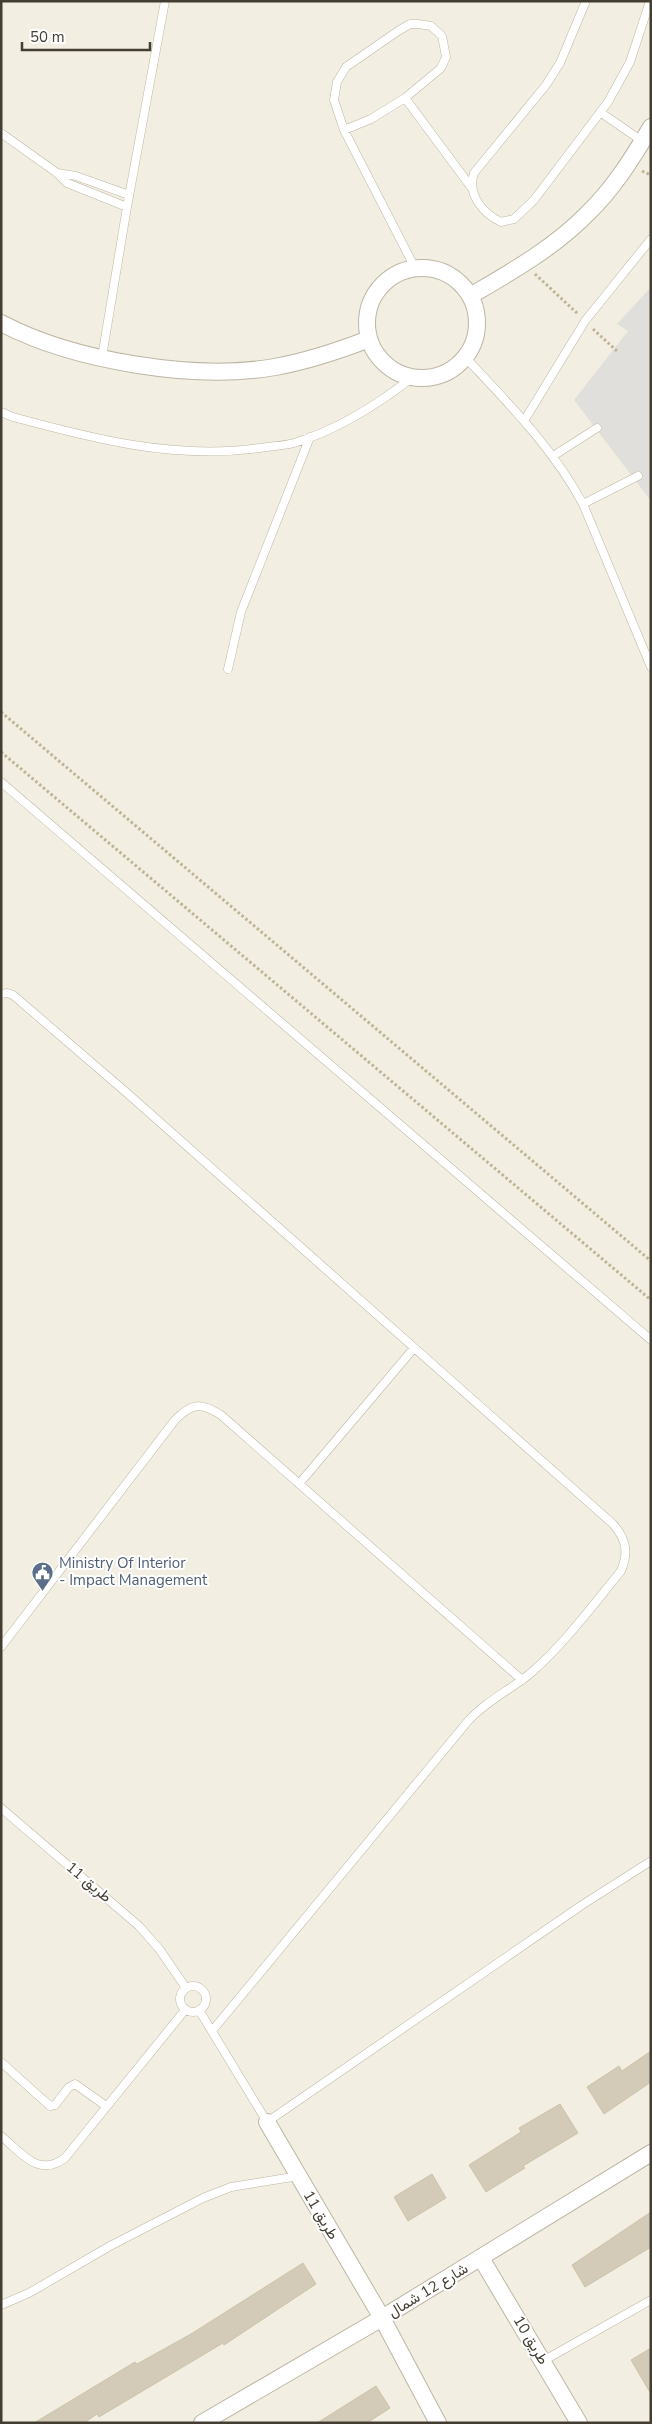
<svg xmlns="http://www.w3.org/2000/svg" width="652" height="2424" font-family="'Nunito Sans',Vazirmatn,sans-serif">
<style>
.parking{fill:#e1dfdb}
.building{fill:#d3cab7;stroke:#cec3aa}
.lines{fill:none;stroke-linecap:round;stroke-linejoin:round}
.lane-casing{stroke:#bdb6a4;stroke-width:9}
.street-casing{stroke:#bdb6a4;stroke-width:18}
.path{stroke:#bfb395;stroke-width:3;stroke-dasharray:2.5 2.5;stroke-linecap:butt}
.lane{stroke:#fff;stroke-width:8}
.street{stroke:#fff;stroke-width:16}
.labels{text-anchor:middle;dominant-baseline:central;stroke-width:4;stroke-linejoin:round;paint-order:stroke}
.service-label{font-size:15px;fill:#4e5e75;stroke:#fff;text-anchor:start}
.street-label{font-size:15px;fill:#433d32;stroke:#fff}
</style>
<rect width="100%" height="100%" fill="#f2eee1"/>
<!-- parking -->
<path class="parking" d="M651,287V501L574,400L628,331L617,324Z"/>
<!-- building -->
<path class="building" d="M651,2051V2082L604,2114L587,2087L619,2066L622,2071Z
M560,2104L578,2133L523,2166L525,2168L486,2192L469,2165L521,2132L519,2128Z
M432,2174L446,2198L408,2221L394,2197Z
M651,2212V2247L585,2287L572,2265Z
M303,2263L316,2284L224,2345L223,2343L99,2417L97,2414L84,2423H34L135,2362L137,2364L191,2334Z
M651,2348V2394L631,2360Z
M376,2386L390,2408L367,2423H317Z"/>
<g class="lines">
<defs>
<path id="lane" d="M586,1L560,63L546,85L474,173C467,194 482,213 501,222L514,219L534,200L608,102L630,62L650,1
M405,98L471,187
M600,112L642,141
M344,130L371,119L405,98L441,68L446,57L442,36L431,26L418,24H410L398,31L346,67L337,82L334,100L344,130L415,268
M1,133L57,173L67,183L127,207
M57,173L76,176L129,195
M102,357L127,207L165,1
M465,357C508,403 553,448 583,504L651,667
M1,412L13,417C94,439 175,460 260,448C271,446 283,446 294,443C338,430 377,405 413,377
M524,421L585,321L651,239
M553,456L597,428
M583,504L638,476
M228,669L241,612L310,437
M1,782L651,1340
M1,994L7,993L13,995L127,1093L613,1524C626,1539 629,1552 621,1571C593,1605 565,1643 532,1672C511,1690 487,1700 468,1721L212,2031
M299,1484L414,1348
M1,1647L175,1420C192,1403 201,1402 221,1415L522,1680
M1,1808L139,1926L160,1950L186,1988
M180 1999a13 13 0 1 1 26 0a13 13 0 1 1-26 0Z
M199,2010L267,2122L582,1905L651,1861
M1,2062L50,2106L55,2105L69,2087L75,2084L106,2106
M1,2136C22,2153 38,2178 65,2158L185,2010
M1,2305L29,2293L110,2246L203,2198L231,2187L299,2176
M543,2361L651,2300"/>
<path id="street" d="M367 323a55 55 0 1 1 110 0a55 55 0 1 1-110 0Z
M470,296C511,272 554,248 588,213C614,188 633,157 651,127
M1,323C73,361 195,381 275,367C308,361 338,351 369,339
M267,2122L382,2318L438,2423
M481,2258L579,2423
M202,2423L382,2318L651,2153"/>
</defs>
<!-- lane casing -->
<use href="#lane" class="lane-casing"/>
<!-- street casing -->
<use href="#street" class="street-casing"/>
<!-- path -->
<path class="path" d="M642,171L651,175
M535,274L578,314
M593,329L618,352
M1,712L651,1261
M1,752L651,1300"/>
<!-- lane -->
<use href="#lane" class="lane"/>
<!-- street -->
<use href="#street" class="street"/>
</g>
<!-- icons -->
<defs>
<symbol id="civic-pin" viewBox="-11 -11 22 30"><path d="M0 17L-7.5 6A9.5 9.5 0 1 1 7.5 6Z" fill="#5c6f8a" stroke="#fff"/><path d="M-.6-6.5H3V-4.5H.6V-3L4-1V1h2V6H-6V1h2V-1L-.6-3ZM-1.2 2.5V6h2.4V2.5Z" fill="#fff"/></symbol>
</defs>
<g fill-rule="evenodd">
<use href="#civic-pin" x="30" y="1560" width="25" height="34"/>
</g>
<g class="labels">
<!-- service labels -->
<g class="service-label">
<text x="59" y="1563">Ministry Of Interior<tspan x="59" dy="17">- Impact Management</tspan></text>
</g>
<!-- street labels -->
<g class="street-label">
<text transform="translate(89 1882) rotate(40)">طريق 11</text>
<text transform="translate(321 2215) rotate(59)">طريق 11</text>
<text transform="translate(428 2290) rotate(-31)">شارع 12 شمال</text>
<text transform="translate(531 2340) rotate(59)">طريق 10</text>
</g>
</g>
<!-- border -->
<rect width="652" height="2424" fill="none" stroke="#433d32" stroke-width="5"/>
<!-- scale -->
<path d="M22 42v8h128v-8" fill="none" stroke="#433d32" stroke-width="2.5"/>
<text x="30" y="42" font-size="15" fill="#433d32" stroke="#ffffff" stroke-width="4" paint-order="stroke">50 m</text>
</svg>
